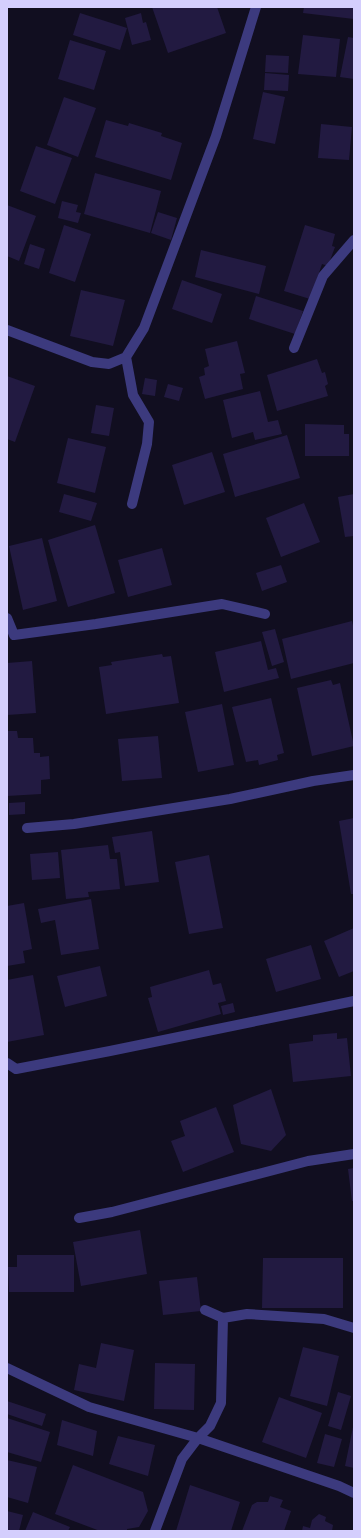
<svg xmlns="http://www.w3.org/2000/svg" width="361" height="1538" font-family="Montserrat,sans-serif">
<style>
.building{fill:#221a41}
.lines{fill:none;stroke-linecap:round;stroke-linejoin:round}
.minor{stroke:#3c3a7e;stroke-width:10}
</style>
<rect width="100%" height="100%" fill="#110e20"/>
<!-- building -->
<path class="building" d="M152,7H217L226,33L168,53Z
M304,7H354V19L303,13Z
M80,13L127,28L120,50L73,35Z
M141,13L143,23L146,22L151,40L132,45L125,18Z
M303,35L340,39L336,77L298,74Z
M348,37L354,38V79L340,77Z
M70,40L106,51L94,90L58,79Z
M266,55L289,56L288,73L265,72Z
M265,73L289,75L288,91L264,90Z
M263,92L285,97L275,144L253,139Z
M64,97L96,108L78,157L47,145Z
M106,120L128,126L129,123L162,133L161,136L182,143L171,180L95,157Z
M321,124L352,127L349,160L318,158Z
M36,146L72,158L55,204L20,191Z
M95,173L161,191L150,233L84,214Z
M62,201L78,205L76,212L81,213L78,223L58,218Z
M7,205L36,216L19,261L7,256Z
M158,212L177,218L171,240L151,233Z
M64,225L91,234L75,282L49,273Z
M305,225L335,234L332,246L335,247L328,266L322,264L310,299L284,291Z
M30,244L45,249L39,269L24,264Z
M201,250L266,266L259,294L195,277Z
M182,280L222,294L212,323L172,309Z
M81,290L125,300L113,346L70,336Z
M256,296L303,311L295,334L249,319Z
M237,341L245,373L240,374L243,389L205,399L199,377L205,375L204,368L209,366L205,349Z
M317,359L322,373L325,372L328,384L325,386L328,396L277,411L267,375Z
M7,376L35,386L15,442L7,439Z
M145,378L157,380L155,396L142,394Z
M168,384L183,388L179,401L164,397Z
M260,391L268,422L278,420L282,434L255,440L253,432L232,438L223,400Z
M96,405L114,408L109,436L91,433Z
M305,424L344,425V434H349V456H305Z
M287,435L300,478L235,497L223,454Z
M68,438L106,447L95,493L57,483Z
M212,452L225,492L184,505L172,465Z
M64,494L97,503L91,521L59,512Z
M354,494V536L345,537L338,497Z
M304,503L320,542L281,557L266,518Z
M95,525L115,593L68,607L48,540Z
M42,538L57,601L23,610L9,546Z
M162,548L172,585L128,597L118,560Z
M281,565L287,582L262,591L256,573Z
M352,621L354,630V663L291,679L282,639Z
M275,629L284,662L272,666L262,632Z
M261,641L268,670L276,668L279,678L224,692L215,652Z
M162,654L163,657L171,656L179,703L106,714L99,667L112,665L111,662Z
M32,661L36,713L7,715V663Z
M331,680L333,685L340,683L354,746L312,756L297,688Z
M271,698L284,753L277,755L278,760L259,765L258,760L246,762L232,707Z
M222,704L234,765L198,772L185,712Z
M7,731H17L18,738H33L34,753H40V757L49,756L50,779L41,780V794L7,796Z
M158,736L162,778L122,781L118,739Z
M25,802V814L9,815V803Z
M354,818V894H351L339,821Z
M152,831L159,882L125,886L120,852L115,853L112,837Z
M108,845L110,859H117L120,889L88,892L89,897L66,899L61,850Z
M58,852L60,878L32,880L30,854Z
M209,855L223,928L189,934L175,862Z
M91,899L99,949L61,955L55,920L41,923L38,909Z
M24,903L32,949L23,951L25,963L7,966V906Z
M354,928V971L339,977L324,941Z
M311,945L321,979L276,992L266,959Z
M100,966L107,996L65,1007L57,976Z
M209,970L213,985L221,983L226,1001L218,1003L221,1014L158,1032L148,998L152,997L150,987Z
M33,975L44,1035L7,1042V980Z
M233,1003L235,1012L223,1015L221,1006Z
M337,1033V1039L347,1038L351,1076L293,1082L289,1044L313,1041V1035Z
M271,1089L286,1135L271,1151L241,1144L233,1105Z
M216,1107L234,1152L183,1172L171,1141L185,1136L180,1121Z
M354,1168V1201H352L348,1169Z
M140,1230L147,1274L81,1286L73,1242Z
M17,1255H74V1292H9L8,1267H17Z
M263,1258H343V1308H262Z
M197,1277L201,1311L163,1315L159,1281Z
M101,1343L134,1350L124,1401L74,1390L79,1364L96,1368Z
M303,1347L339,1356L327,1406L290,1396Z
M155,1363L195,1364L194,1410L154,1409Z
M338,1392L351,1396L341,1430L328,1426Z
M279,1397L322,1413L306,1458L262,1442Z
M7,1401L46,1414L42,1426L7,1414Z
M7,1418L50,1432L41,1462L7,1452Z
M62,1420L97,1431L93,1456L57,1445Z
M353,1427H354V1468L345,1466Z
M325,1434L342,1439L334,1467L317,1463Z
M118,1436L155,1445L148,1476L109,1464Z
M7,1460L37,1467L28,1503L7,1497Z
M73,1465L143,1492L148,1511L139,1527L127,1529V1531H100L55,1514Z
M190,1485L240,1502L231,1531H176Z
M270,1496L283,1500L280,1507L291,1511L284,1531H242L252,1505L257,1502H268Z
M7,1511L23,1515L19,1531H7Z
M33,1512L70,1527L68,1531H25Z
M319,1514L326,1517L325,1521L333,1525L332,1531H302L303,1526L310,1528L312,1520Z"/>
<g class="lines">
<!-- minor -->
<path class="minor" d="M7,330L92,362L109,364L126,357L144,328L216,136L256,7
M294,348L323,276L354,240
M126,357L133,395L149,422L147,444L132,504
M7,618L14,635L96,624L222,604L265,614
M27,828L74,824L230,799L313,781L354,775
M7,1063L16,1069L110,1051L354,1001
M79,1218L112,1212L308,1161L354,1154
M205,1310L223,1318L247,1314L324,1319L354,1328
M7,1368L89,1407L198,1438L339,1486L354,1493
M155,1531L182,1459L198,1438L210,1426L221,1403L223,1318"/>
</g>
<!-- border -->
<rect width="361" height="1538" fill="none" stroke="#d4cefd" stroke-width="16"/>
</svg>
